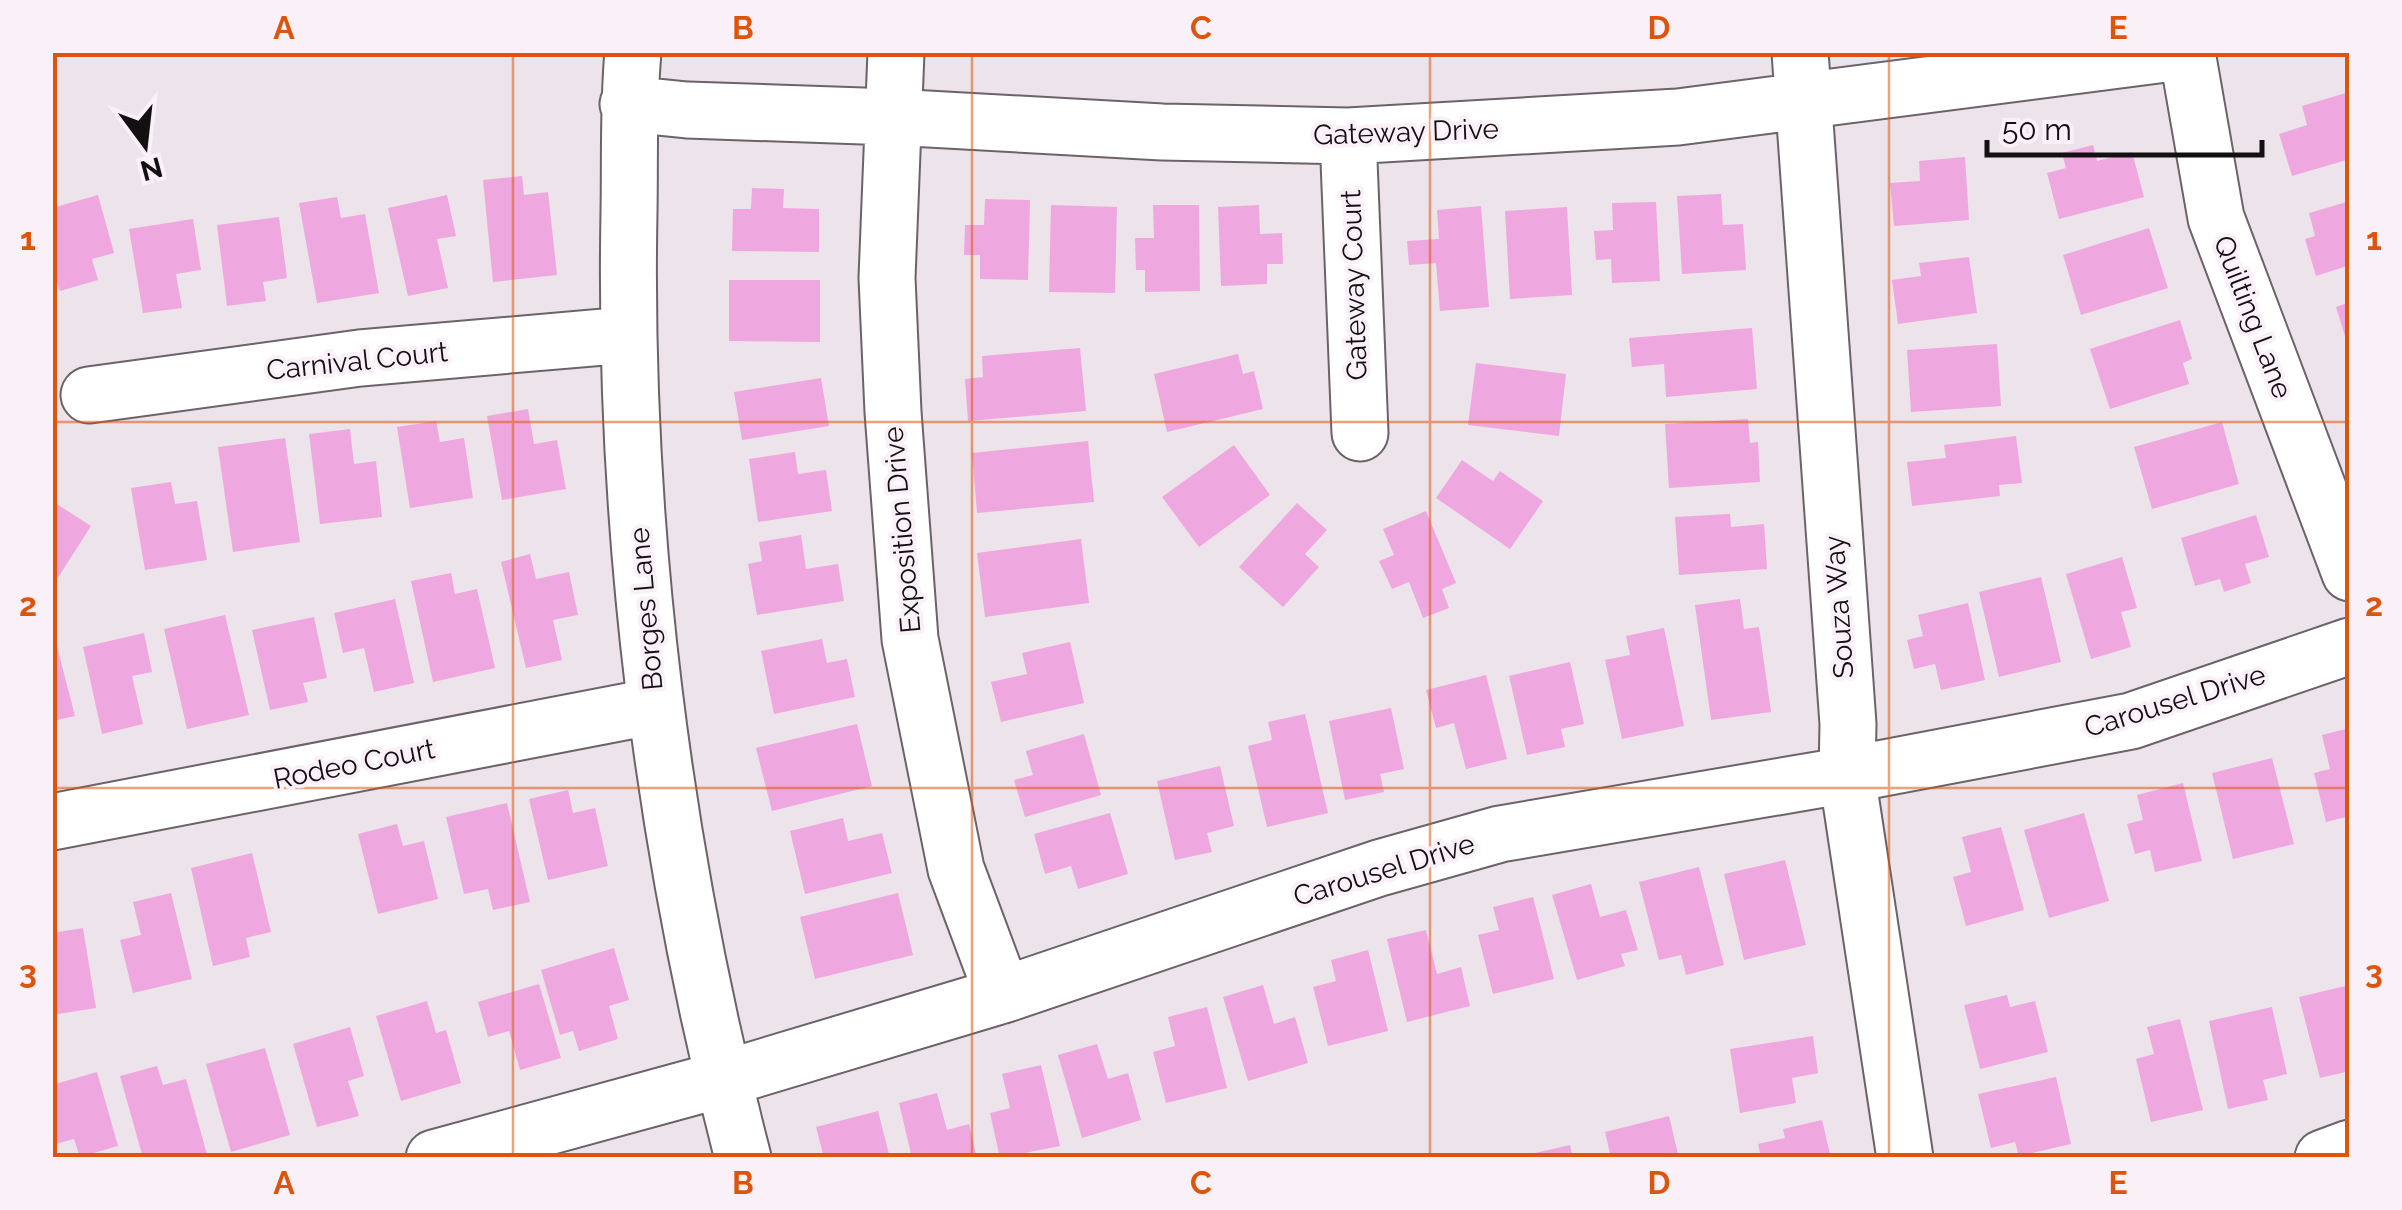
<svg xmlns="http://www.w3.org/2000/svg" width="2402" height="1210" font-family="Raleway,sans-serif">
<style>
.building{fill:#efa8df}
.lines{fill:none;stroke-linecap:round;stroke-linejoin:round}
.minor-casing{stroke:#6b6369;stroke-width:59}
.minor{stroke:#fff;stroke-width:55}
.grid{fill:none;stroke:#dd550c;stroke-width:2.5;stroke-opacity:0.55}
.labels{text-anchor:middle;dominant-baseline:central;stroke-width:8;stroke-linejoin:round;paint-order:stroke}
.street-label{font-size:28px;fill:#131012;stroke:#faf0f8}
.neatline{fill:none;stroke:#dd550c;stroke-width:4}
.grid-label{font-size:32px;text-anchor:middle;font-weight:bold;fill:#dd550c}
</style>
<rect width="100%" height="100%" fill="#ede3ea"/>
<!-- building -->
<path class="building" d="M2346,93L2350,105V159L2292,176L2279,134L2307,125L2302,106Z
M2093,145L2097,161L2132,152L2144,197L2059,219L2047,173L2066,168L2062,153Z
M1965,157L1969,220L1894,226L1890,183L1920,181L1919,161Z
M522,176L524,195L548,192L557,275L493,282L483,180Z
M752,188L784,189L783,208L819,209V252L732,251L733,209H751Z
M1721,194L1723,225L1743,224L1746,270L1682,274L1677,196Z
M98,195L114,253L92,259L98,280L60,291L52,265V208Z
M447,195L456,236L437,239L448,288L408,296L388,208Z
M337,197L341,218L365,214L379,293L317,303L299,203Z
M985,199L1030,200L1028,280L980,279V255H964L965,225H984Z
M2350,201V265L2316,276L2305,239L2315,236L2309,213Z
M1656,202L1660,281L1612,283L1611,259L1596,260L1594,231L1613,230L1612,203Z
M1051,205L1117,207L1115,293L1049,292Z
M1153,205H1199L1200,291L1145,292V270H1136L1135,238H1154Z
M1259,205L1260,234L1282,233L1283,264H1267V284L1221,286L1218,207Z
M1481,206L1489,307L1440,311L1436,263L1409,265L1407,241L1439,239L1437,210Z
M1567,207L1572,295L1510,299L1505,211Z
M279,217L287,278L263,282L266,301L227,306L217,225Z
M193,219L201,270L176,274L182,308L143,313L129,229Z
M2149,228L2168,288L2081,315L2063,255Z
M1969,257L1977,313L1898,324L1892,280L1921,276L1919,263Z
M729,280H820V342L729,341Z
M2350,302V349H2349L2336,307Z
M2180,320L2192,359L2183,363L2189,384L2110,409L2090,349Z
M1752,328L1757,389L1666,397L1664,364L1632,367L1629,338Z
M1997,344L2001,406L1911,412L1907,350Z
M1080,348L1086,411L968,421L965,379L983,377L982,356Z
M1238,354L1243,374L1254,371L1263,409L1167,432L1154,374Z
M1476,363L1566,374L1559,436L1468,425Z
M821,378L829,426L742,440L734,392Z
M528,409L534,444L557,440L566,489L502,500L487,416Z
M1748,419L1750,443L1758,442L1760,482L1669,488L1665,424Z
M436,421L440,442L464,438L473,498L410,508L397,427Z
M2222,422L2239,484L2152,509L2134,447Z
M350,429L354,464L376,461L382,517L320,524L309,434Z
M2016,436L2022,483L1999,485L2000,496L1912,506L1907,462L1946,458L1944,445Z
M285,438L300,542L233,552L218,447Z
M1088,441L1094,502L977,513L972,453Z
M1234,445L1270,495L1199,547L1162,497Z
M795,452L798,474L826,470L832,511L758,522L749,459Z
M1462,460L1493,481L1500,471L1543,501L1510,549L1436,498Z
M171,482L175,504L197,501L207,560L145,570L131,488Z
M52,501L91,526L52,587Z
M1297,503L1327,530L1305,554L1319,567L1283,607L1239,567Z
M1426,511L1456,583L1442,589L1449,608L1423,618L1409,582L1392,589L1379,561L1394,555L1383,529Z
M1730,514L1731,527L1764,524L1767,569L1679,575L1675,517Z
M2256,515L2269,557L2245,564L2251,583L2224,592L2220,579L2195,586L2181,538Z
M801,535L806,569L838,564L844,601L757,615L748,564L762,561L759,542Z
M1081,539L1089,603L985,617L977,553Z
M530,554L536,579L569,572L578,615L553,620L562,660L526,668L501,562Z
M2122,557L2137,608L2121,612L2131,647L2091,659L2066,574Z
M451,573L455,594L477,589L495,668L433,682L411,581Z
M2041,577L2061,662L1999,677L1979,592Z
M395,599L414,683L374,692L364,648L343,653L334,613Z
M1740,599L1744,629L1759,627L1771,712L1711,720L1695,605Z
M1968,603L1985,680L1941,690L1935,664L1914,669L1907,640L1923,636L1918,615Z
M225,615L249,715L187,729L164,629Z
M314,617L327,678L303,683L308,702L270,710L252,630Z
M52,627L75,716L52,721Z
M1664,628L1684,726L1622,739L1605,660L1630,655L1626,636Z
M144,633L152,672L132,676L143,724L102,734L83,647Z
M822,639L827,663L847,659L855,697L774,714L761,651Z
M1070,642L1084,703L1001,722L991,682L1027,674L1022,653Z
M1570,662L1584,724L1561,729L1565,747L1527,755L1509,676Z
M1486,675L1507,759L1466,769L1454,723L1436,728L1426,690Z
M1391,708L1404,769L1380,774L1384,792L1345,800L1329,721Z
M1305,714L1328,813L1267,827L1248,746L1272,740L1268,722Z
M857,724L872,786L772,811L756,748Z
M2350,728V816L2326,822L2314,773L2330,769L2322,735Z
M1084,734L1101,795L1025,817L1014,780L1033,775L1026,751Z
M2272,758L2294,844L2233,859L2212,773Z
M1220,766L1234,826L1207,833L1212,852L1175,860L1157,781Z
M2183,783L2202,861L2155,872L2150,850L2135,854L2127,824L2143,820L2137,795Z
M568,790L573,813L595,808L608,866L548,880L529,799Z
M507,803L530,902L493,910L488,889L464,894L446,817Z
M1110,813L1128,874L1078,889L1071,866L1045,874L1034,834Z
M2084,813L2109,901L2049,918L2024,830Z
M843,818L848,841L882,833L892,873L805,894L790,831Z
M397,824L403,846L424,841L438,899L378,914L358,834Z
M2001,827L2024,910L1966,926L1953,877L1971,872L1962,837Z
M252,853L271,932L246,938L250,957L213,966L191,868Z
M1785,860L1806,945L1744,960L1724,874Z
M1699,867L1724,965L1686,975L1681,955L1659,960L1639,882Z
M1591,884L1600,917L1626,910L1638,950L1621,954L1625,966L1577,980L1552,895Z
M171,893L192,979L133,993L120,940L141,935L133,902Z
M898,893L913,955L815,979L800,917Z
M1533,897L1554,979L1493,994L1478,935L1499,930L1493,907Z
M83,928L96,1008L52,1015V933Z
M1426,930L1437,974L1461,967L1470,1006L1407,1022L1387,939Z
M614,948L629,1000L609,1006L618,1039L579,1051L573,1031L560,1035L541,970Z
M1368,950L1388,1031L1328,1046L1313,987L1336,981L1331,960Z
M539,984L561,1058L520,1070L509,1031L488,1037L478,1002Z
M1263,985L1274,1024L1295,1017L1308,1063L1248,1081L1223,997Z
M2350,985V1071L2320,1078L2299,997Z
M2007,995L2010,1007L2035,1001L2048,1052L1980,1069L1964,1005Z
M427,1001L436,1033L446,1030L461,1083L401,1101L376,1016Z
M1207,1007L1227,1088L1166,1103L1153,1052L1175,1046L1168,1017Z
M2272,1007L2287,1074L2263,1080L2268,1100L2228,1109L2209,1021Z
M2180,1019L2203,1110L2151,1122L2136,1059L2154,1054L2147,1027Z
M350,1027L364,1076L348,1081L359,1116L317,1127L293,1044Z
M1813,1036L1818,1073L1792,1078L1796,1103L1740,1113L1730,1049Z
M1097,1044L1108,1079L1128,1073L1141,1120L1082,1138L1058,1055Z
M265,1048L290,1135L231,1152L206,1064Z
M1041,1065L1060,1146L1000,1158L990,1113L1010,1108L1002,1074Z
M157,1066L163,1085L186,1079L208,1158H143L120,1076Z
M97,1072L118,1146L80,1157L74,1139L52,1145V1085Z
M2056,1077L2071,1144L2019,1156L2015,1142L1991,1148L1978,1094Z
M937,1093L947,1130L969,1124L977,1158H912L899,1103Z
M878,1111L890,1158H824L816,1127Z
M1669,1116L1679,1158H1611L1605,1132Z
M1822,1120L1831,1158H1761L1758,1144L1785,1138L1783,1129Z
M1570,1145L1573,1158H1522V1156Z"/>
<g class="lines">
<defs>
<path id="minor" d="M633,52C628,106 630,158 629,212C623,529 663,850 743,1158
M896,52L887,278L893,412L910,639L956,869L1003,995
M1800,52L1848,724L1847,775L1905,1158
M2187,52L2216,218L2350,573
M628,104L687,110L892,117L1162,132L1348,136L1678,117L2181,52
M1348,136L1360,433
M89,395L360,358L627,335
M52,822L655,706
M434,1158L723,1079L1003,995L1379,868L1500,834L1847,775L2131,721L2350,646
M2323,1158L2350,1148"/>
</defs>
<!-- minor casing -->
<use href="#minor" class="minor-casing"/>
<!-- minor -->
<use href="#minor" class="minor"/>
</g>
<!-- grid -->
<path class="grid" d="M513,52V1158M972,52V1158M1430,52V1158M1889,52V1158M52,422H2350M52,788H2350"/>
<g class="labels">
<!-- street labels -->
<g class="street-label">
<text transform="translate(1406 132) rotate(-2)">Gateway Drive</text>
<text transform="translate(1354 285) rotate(-92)">Gateway Court</text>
<text transform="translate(2253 317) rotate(69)">Quilting Lane</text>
<text transform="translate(357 361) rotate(-6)">Carnival Court</text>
<text transform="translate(902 530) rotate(-95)">Exposition Drive</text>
<text transform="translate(1839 607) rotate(-94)">Souza Way</text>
<text transform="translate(646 609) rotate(-95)">Borges Lane</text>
<text transform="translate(2175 701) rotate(-17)">Carousel Drive</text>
<text transform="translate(354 764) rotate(-11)">Rodeo Court</text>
<text transform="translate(1384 870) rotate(-17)">Carousel Drive</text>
</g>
</g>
<!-- border -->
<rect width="2402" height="1210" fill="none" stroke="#faf0f8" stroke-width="110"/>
<!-- north arrow -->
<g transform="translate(145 145) rotate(165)" stroke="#faf0f8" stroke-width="8" paint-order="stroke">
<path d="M0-8L18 38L0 25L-18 38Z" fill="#131012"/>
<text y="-15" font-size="28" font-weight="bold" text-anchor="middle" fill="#131012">N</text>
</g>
<!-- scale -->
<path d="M1987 140v15h275v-15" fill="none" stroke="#131012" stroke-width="5"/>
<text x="2002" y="140" font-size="30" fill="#131012" stroke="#faf0f8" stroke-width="8" paint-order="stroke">50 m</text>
<rect x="55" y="55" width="2292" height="1100" class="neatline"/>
<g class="grid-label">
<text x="284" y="39">A</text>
<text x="743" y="39">B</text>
<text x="1201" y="39">C</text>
<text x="1659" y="39">D</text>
<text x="2118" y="39">E</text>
<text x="28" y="250">1</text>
<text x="2374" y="250">1</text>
<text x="28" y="616">2</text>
<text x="2374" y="616">2</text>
<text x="28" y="983">3</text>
<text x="2374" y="983">3</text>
<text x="284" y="1194">A</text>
<text x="743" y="1194">B</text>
<text x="1201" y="1194">C</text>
<text x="1659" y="1194">D</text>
<text x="2118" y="1194">E</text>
</g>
</svg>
